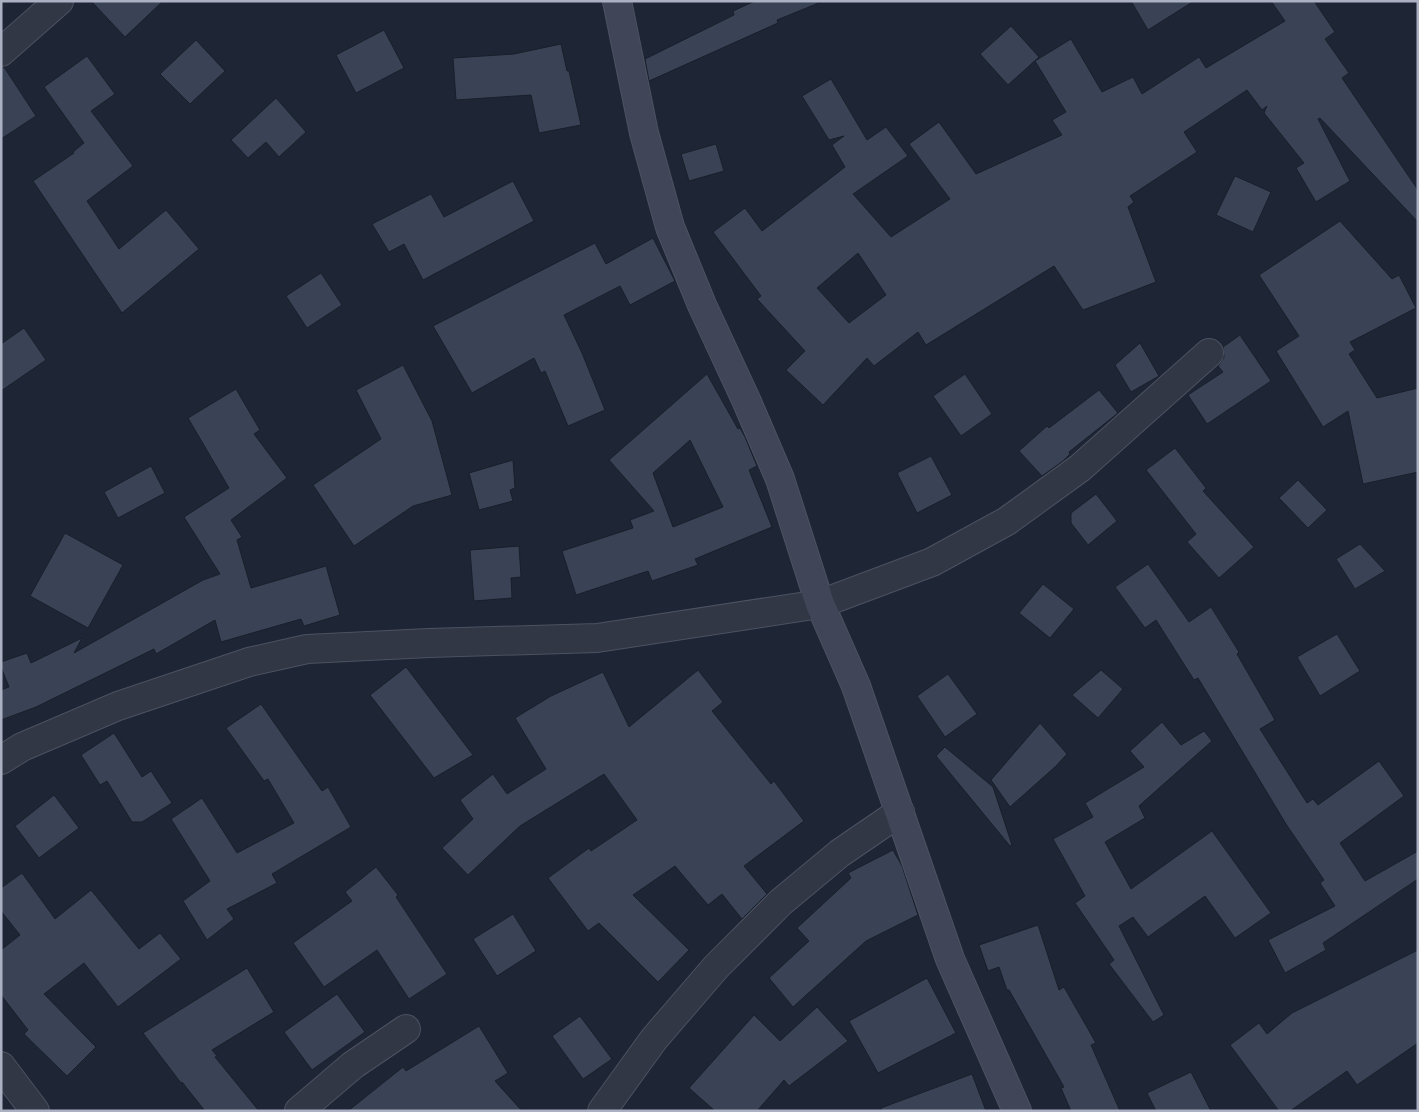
<svg xmlns="http://www.w3.org/2000/svg" width="1419" height="1112" font-family="'Exo 2',sans-serif">
<style>
.building{fill:#3a4355;stroke:#191f2b;fill-rule:evenodd}
.lines{fill:none;stroke-linecap:round;stroke-linejoin:round}
.street-casing{stroke:#4c5261;stroke-width:30}
.secondary-casing{stroke:#4c5261;stroke-width:30}
.street{stroke:#323745;stroke-width:28}
.secondary{stroke:#404658;stroke-width:28}
</style>
<rect width="100%" height="100%" fill="#1e2534"/>
<!-- building -->
<path class="building" d="M91,1H163L125,37Z
M755,1L821,2L777,20L778,23L649,81L645,59L734,15L733,11Z
M1131,1H1194L1148,30Z
M1271,1H1314L1335,32L1325,39L1349,73L1342,78L1418,190V222L1320,118L1318,119L1350,181L1316,202L1296,168L1304,163L1264,113L1267,106L1262,110L1247,90L1184,132L1197,152L1130,196L1134,202L1128,207L1156,282L1083,310L1054,266L926,345L918,332L874,366L867,358L823,405L786,370L805,351L757,299L761,296L713,232L745,208L762,231L845,167L832,145L844,136L829,140L802,96L831,79L867,140L886,127L908,156L853,194L891,237L950,199L909,144L939,122L976,174L1062,135L1052,120L1066,112L1035,61L1071,39L1102,92L1133,77L1142,94L1199,57L1206,68L1285,21ZM858,253L886,295L849,323L817,288Z
M1011,26L1039,57L1008,85L980,54Z
M384,30L404,68L356,93L336,55Z
M196,40L225,71L190,104L160,74Z
M561,44L567,71H569L581,125L539,133L531,95L456,100L453,58L514,54Z
M87,56L115,94L91,111L133,166L87,201L119,249L166,210L199,249L122,313L33,181L74,153L73,152L84,143L44,87Z
M1,67H4L36,116L1,139Z
M276,98L306,132L279,157L266,142L248,158L231,140Z
M716,144L724,171L689,181L681,154Z
M1235,176L1271,192L1253,232L1216,215Z
M513,181L534,221L423,280L404,244L389,252L372,224L431,194L444,217Z
M1340,221L1392,279L1399,275L1416,308L1350,342L1355,350L1349,354L1377,398L1418,388V472L1363,484L1348,411L1323,427L1276,351L1299,336L1259,275Z
M653,238L675,281L630,305L620,286L564,315L582,353L605,410L568,426L545,371L541,373L534,358L472,393L433,326L595,243L606,264Z
M321,273L342,305L307,328L286,296Z
M24,328L46,360L1,391V344Z
M1240,335L1271,381L1207,424L1188,395L1223,372L1218,366L1224,357L1223,347Z
M1140,343L1159,376L1131,392L1115,365Z
M403,365L432,421L452,495L413,506L354,546L313,485L381,439L356,390Z
M707,374L738,429L740,428L745,437L757,466L749,470L772,527L695,559L698,565L652,581L648,571L576,595L562,551L633,528L630,520L654,511L609,460ZM690,440L723,507L673,527L653,473Z
M965,374L992,414L961,436L933,396Z
M236,389L260,430L254,434L287,478L231,520L242,537L237,540L251,588L326,566L340,615L304,626L301,619L221,642L215,620L156,654L154,649L36,707L1,720V690L9,687L1,667V662L27,653L31,663L82,638L74,653L203,580L220,574L184,517L229,488L188,418Z
M1099,390L1118,413L1069,452L1070,454L1063,461L1042,476L1019,451L1047,426L1049,428Z
M1175,448L1206,488L1203,491L1254,547L1219,578L1187,542L1196,534L1146,470Z
M931,456L952,495L917,513L897,473Z
M513,460L515,488L510,490L513,501L479,510L469,473Z
M151,466L165,493L118,518L104,492Z
M1298,480L1327,510L1308,528L1279,498Z
M1096,494L1117,521L1088,545L1071,523V513Z
M65,533L123,565L88,628L30,596Z
M1360,544L1385,571L1355,589L1336,559Z
M519,546L521,577L511,578L512,598L474,601L470,550Z
M1148,564L1189,622L1211,607L1239,652L1237,654L1275,720L1260,729L1307,803L1313,799L1318,805L1379,761L1404,796L1340,843L1365,881L1418,851V879L1323,943L1326,950L1285,973L1268,940L1335,906L1320,883L1324,880L1286,824L1198,678L1194,680L1156,620L1145,628L1115,587Z
M1043,584L1074,609L1050,638L1019,613Z
M1337,634L1360,671L1320,696L1297,657Z
M406,667L473,755L434,778L370,695Z
M698,670L723,702L712,711L771,784L774,781L804,821L744,866L767,894L742,919L722,894L708,905L675,866L633,895L689,950L658,982L599,923L588,931L548,878L589,848L591,851L637,820L604,774L520,826L468,875L442,848L473,819L460,800L493,774L507,794L546,769L515,718L551,696L603,672L629,727Z
M1101,670L1123,689L1098,718L1072,695Z
M948,674L977,714L945,737L917,696Z
M261,704L322,791L328,787L351,827L272,874L277,883L227,909L234,919L207,940L183,901L210,881L171,819L202,798L237,853L294,823L268,779L264,781L226,728Z
M1162,722L1181,745L1204,731L1212,741L1139,806L1145,818L1105,842L1131,889L1212,831L1271,913L1235,938L1205,896L1148,937L1133,917L1119,926L1164,1015L1153,1022L1109,964L1114,960L1075,903L1085,896L1053,839L1093,817L1085,803L1144,767L1130,751Z
M1040,723L1067,754L1056,766L1010,807L991,780Z
M114,733L142,777L151,771L172,803L142,822H132L107,781L100,785L81,755Z
M945,747L993,787L1012,845L1010,846L936,756Z
M54,795L79,828L39,858L15,826Z
M893,850L902,866L918,915L866,941L793,1007L769,978L809,941L797,928L851,878L848,873Z
M376,867L398,895L396,897L447,974L409,999L377,950L324,987L293,943L352,901L345,892Z
M22,873L55,919L91,890L139,949L160,933L181,959L118,1007L84,963L44,994L96,1047L67,1076L24,1034L28,1030L1,995V950L20,935L1,911V888Z
M513,914L536,951L497,976L473,939Z
M1038,925L1059,990L1064,987L1096,1043L1091,1045L1120,1111H1071L1061,1088L1064,1087L1009,990H1007L999,967L988,971L979,945Z
M1418,950V1043L1357,1085L1347,1071L1290,1111H1279L1230,1045L1259,1023L1267,1034L1292,1013Z
M247,968L274,1012L212,1050L217,1056L215,1057L259,1111H205L182,1082L181,1083L143,1033Z
M927,978L956,1033L878,1073L849,1021Z
M337,994L365,1032L312,1070L284,1032Z
M817,1007L848,1041L789,1086L784,1080L757,1111H715L689,1088L754,1015L780,1041Z
M580,1016L612,1059L583,1079L552,1036Z
M479,1026L508,1073L495,1081L522,1111H348L403,1067L406,1071Z
M1191,1072L1211,1111H1156L1147,1093Z
M972,1074L986,1111H882L881,1108Z"/>
<g class="lines">
<defs>
<path id="street" d="M1,52L59,1
M1,760L22,747L118,706L249,662L307,649L429,643L597,638L820,604L932,562L1007,521L1080,468L1209,353
M1,1066L35,1111
M299,1111L353,1065L406,1029
M602,1111L654,1039L716,967L781,902L840,853L900,812"/>
<path id="secondary" d="M617,1L644,133L670,227L702,305L747,402L780,479L820,604L856,686L950,959L1017,1111"/>
</defs>
<!-- street casing -->
<use href="#street" class="street-casing"/>
<!-- secondary casing -->
<use href="#secondary" class="secondary-casing"/>
<!-- street -->
<use href="#street" class="street"/>
<!-- secondary -->
<use href="#secondary" class="secondary"/>
</g>
<!-- border -->
<rect width="1419" height="1112" fill="none" stroke="#abb1c3" stroke-width="5"/>
</svg>
